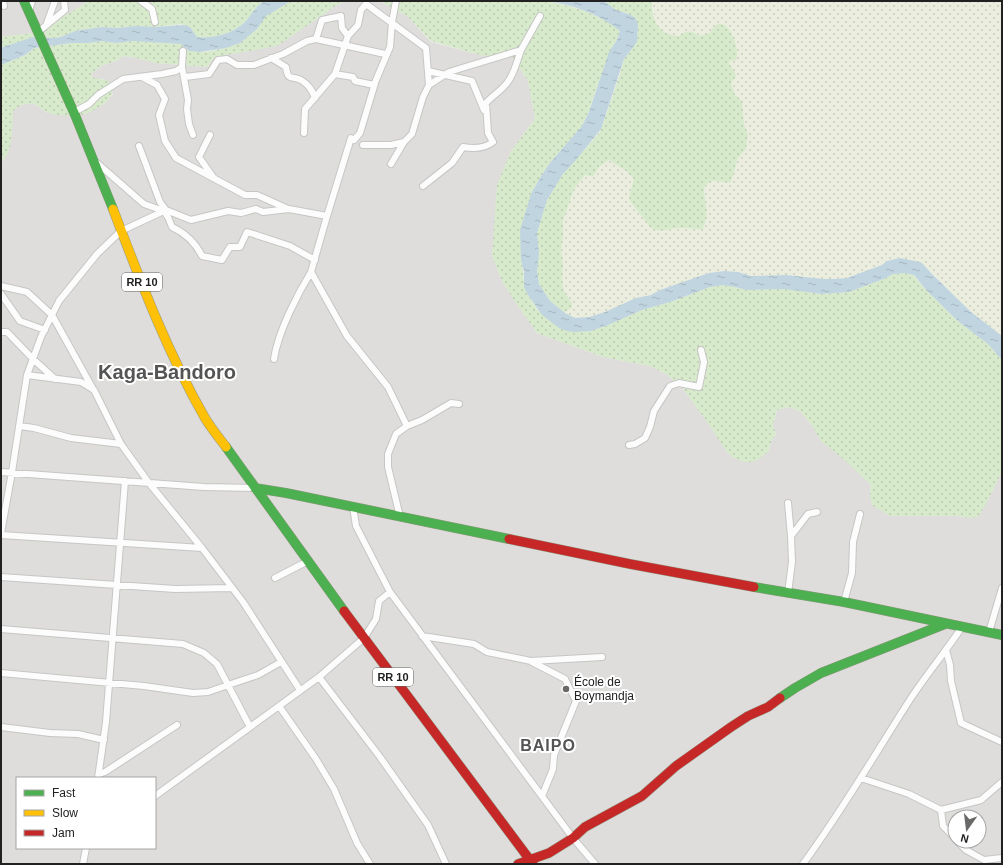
<svg xmlns="http://www.w3.org/2000/svg" width="1003" height="865" font-family="Helvetica,sans-serif">
<style>
.residential{fill:#dedddb;fill-rule:evenodd}
.farmland{fill:url(#farmland-dots)}
.grass{fill:url(#grass-dots)}
.water{fill:url(#water-ripples)}
.lines{fill:none;stroke-linecap:round;stroke-linejoin:round}
.street-casing{stroke:#c6c6c4;stroke-width:8}
.fast-casing{stroke:#949883;stroke-width:10}
.slow-casing{stroke:#949883;stroke-width:10}
.jam-casing{stroke:#949883;stroke-width:10}
.street{stroke:#fcfcfc;stroke-width:6}
.fast{stroke:#4caf50;stroke-width:9}
.slow{stroke:#ffc107;stroke-width:9}
.jam{stroke:#c62828;stroke-width:9}
.poi-dot{fill:#696967;stroke:#fff;stroke-width:1.5}
.labels{text-anchor:middle;dominant-baseline:central;stroke-width:4;stroke-linejoin:round;paint-order:stroke}
.shield{fill:#fff;stroke:#646464;stroke-width:1}
.shield-label{font-size:11px;font-weight:bold;fill:#212121}
.poi-label{font-size:12px;fill:#212121;stroke:#fff;text-anchor:start}
.district-label{font-size:16px;font-weight:bold;letter-spacing:1px;fill:#545454;stroke:#fff}
.town-label{font-size:20px;font-weight:bold;fill:#545454;stroke:#fff}
</style>
<defs>
<pattern id="farmland-dots" width="8" height="8" patternUnits="userSpaceOnUse"><rect width="8" height="8" fill="#ebeede"/><path d="M2 2h.1M6 6h.1" fill="none" stroke="#c9ccbe" stroke-width="1.8" stroke-linecap="round"/></pattern>
<pattern id="grass-dots" width="8" height="8" patternUnits="userSpaceOnUse"><rect width="8" height="8" fill="#d7eacb"/><path d="M2 2h.1M6 6h.1" fill="none" stroke="#b8c8ae" stroke-width="1.8" stroke-linecap="round"/></pattern>
<pattern id="water-ripples" width="26" height="14" patternUnits="userSpaceOnUse"><rect width="26" height="14" fill="#c0d5e0"/><path d="M2 4q2-2 4 0t4 0M15 11q2-2 4 0t4 0" fill="none" stroke="#a5b7c0"/></pattern>
</defs>
<rect width="100%" height="100%" fill="#eeeeea"/>
<!-- residential -->
<path class="residential" d="M1,1H89L39,32L1,37Z
M350,1H380L407,16L431,42L480,55L513,58L528,81L535,119L511,151L492,256L503,283L537,333L603,357L650,366L666,374L681,386L734,458L745,461L751,462L768,452L772,439L776,435L773,425L777,410L789,407L800,411L811,424L871,485L870,495L890,516H958L968,518L987,502L1002,471V864H1V162L4,159L13,110L21,105L33,103L48,113L96,108L105,103L113,94L104,79H95L92,77L91,74L101,66L116,61L122,56L133,57L156,63L208,67L213,58L311,23L340,3ZM17,778H155V848H17ZM955,817H979V841H955Z"/>
<!-- farmland -->
<path class="farmland" d="M652,1H1002V336L971,312L931,273L923,264L900,258L887,261L882,265L847,278L835,279H824L786,275L751,276L738,272L725,271L709,273L660,290L651,295L636,298L605,312L589,317L575,318L565,313V311L569,310L572,303L564,291L562,282L563,264L561,252L563,236V221L574,189L585,175L590,177H593L599,167L609,160L631,175L634,179L629,196L661,232L679,227L703,229L706,224V207L704,196L706,184L708,182L716,180L728,183L738,158L746,149L748,135L744,124L742,101L735,95L731,83L736,76L729,63L730,61L736,60L738,54L715,26L710,33L699,36L697,34L683,32L679,36L671,35L661,31L655,21Z"/>
<!-- grass -->
<path class="grass" d="M89,1H264C255,7 253,12 247,20C235,33 215,39 197,37L190,27L181,24L154,27L136,26L118,28L102,27L75,31L61,37L55,38L33,37L1,48V37L39,32Z
M291,1H350L340,3L277,46L226,55L213,58L208,67L156,63L133,57L123,56L116,61L101,66L91,74L92,77C97,80 105,78 109,82C124,95 92,114 80,115C71,116 59,116 49,113C44,111 38,106 33,103L21,105L13,111C12,126 14,151 1,162V65L25,55L34,48L71,43H89L101,41L116,43L133,41L181,44L189,51L206,52L226,48L240,43L257,29L265,16Z
M380,1H539C567,3 597,13 620,30L617,40L612,47L595,92L589,112L582,126L549,164L540,178L531,194L525,216L521,248L524,282L528,295L537,309L559,328L582,331H591L608,325L642,310L670,302L710,287L723,285L735,287L747,290L784,289L822,294L835,293L849,292L886,278L893,274L905,273L913,275L927,291L959,322L988,344L1002,360V471L987,502L978,517L968,518L958,516H890L872,505L870,495L871,485L847,462L821,441L811,424L800,411L789,407L777,410L773,425L776,435L772,439L768,452L757,460L751,462H745L734,458L726,451L712,429L681,386L666,374L650,366L603,357L537,333L516,303L503,283L492,256L497,185L511,151L535,119L528,81L513,58L480,55L431,41L407,16Z
M604,1H652C652,21 658,35 679,36C685,30 693,30 699,36L710,33C711,31 713,27 716,25C729,17 741,50 736,60L730,61L729,63L735,73L736,76L731,83L735,95L742,101L744,124L748,135L746,149L738,158L731,182C724,185 718,178 710,182C700,186 706,200 706,208C707,215 706,222 703,229C695,230 688,227 680,228C669,228 662,234 651,228L630,201L629,196L634,179L626,171L609,160L599,167L593,177L585,175L574,189L563,221V236L561,251L563,264L562,282L564,291L572,303V308L566,311L565,313L550,301L539,284L537,269L539,254L537,233L547,200L563,174L600,132L620,74L624,59L637,42L638,25L636,19L629,14L616,10Z"/>
<!-- water -->
<path class="water" d="M264,1H291L266,16L257,29L240,43L226,48L200,52L189,51L181,44L133,41L116,43L101,41L89,43H71L34,48L25,55L1,65V48L3,47L33,37L55,38L61,37L75,31L102,27L118,28L136,26L154,27L184,25L190,27L197,37C215,39 235,33 247,20C253,12 255,7 264,1Z
M539,1H604L616,10L631,15L636,19L638,25L637,42L624,59L601,129L576,160L563,174L547,200L537,233L539,254L537,270L539,284L550,301L565,313L575,318L589,317L605,312L636,298L651,295L660,290L709,273L725,271L738,272L751,276L786,275L824,279H835L847,278L882,265L887,261L900,258L920,262L923,264L931,273L971,312L1002,336V360L988,344L959,322L927,291L914,275L905,273L893,274L886,278L849,292L835,293L822,294L784,289L747,290L735,287L723,285L710,287L670,302L642,310L608,325L591,331L573,332L567,331L559,328L542,315L528,295L524,287V271L521,260L520,230L531,194L540,178L549,164L582,126L589,112L609,52L617,40L620,31C598,13 567,2 539,1Z"/>
<g class="lines">
<defs>
<path id="street" d="M3,1L4,6
M141,1L152,9L155,22
M29,11L32,1
M47,23L55,1
M38,32L65,10L64,1
M316,39L322,20L341,16L342,28L348,36
M183,51L182,67L188,100L187,109L189,124L193,135
M271,58L286,67C288,82 291,75 301,80C309,85 312,90 315,98
M428,71L472,81L484,110
M335,74L353,77L355,81L374,85
M142,77L157,85L165,99L159,115L165,141L176,158L245,195H257L288,209
M185,77L209,74L218,60L227,59L237,65H254L283,54L307,41L316,39L385,54
M74,112L89,104L98,95L123,79L162,74L176,71L182,67
M304,133L305,109L335,74L348,36L358,25L361,10L366,4L426,48L429,85
M210,135L199,157L213,177
M351,138L327,216L311,272L347,336L388,387L407,426
M354,140L360,133L376,80L390,47L392,22L396,1
M363,145H391L404,142
M139,146L160,202L166,210L191,220L228,211L241,213L256,209L263,212L289,209L327,216
M97,163L144,204L164,211L168,217L172,227C185,233 196,244 202,256L222,260L230,247H240L247,232L290,246L315,260
M391,164L404,142L412,134L423,97L429,85L449,72L521,50L540,16
M423,186L452,163L463,147C474,149 484,149 493,142L488,133L486,103C492,96 501,91 507,83C514,75 517,61 521,50
M1,286L27,292L52,315L93,389
M1,294L20,321L45,330
M1,332H7L33,359L55,379
M274,359C278,332 297,295 311,272
M27,375L81,382L94,390L121,444L149,483L202,548L243,602L300,690
M19,426L34,428L71,438L121,444
M629,445L635,444L645,438L650,427L654,411L670,386L679,383L699,387L704,362L701,350
M1,472L204,487L255,488
M788,503L791,536
M353,507L356,526L390,592L573,838L595,864
M400,517L388,467V454L396,434L407,426L422,420L451,403L459,404
M1,533L12,472L27,375L41,337L59,301L97,254L121,231L166,210
M1,535L202,548
M1,577L175,589L232,588
M275,578L308,561
M788,593L792,562L791,536L808,514L817,512
M844,602L852,573L853,542L860,514
M1,629L183,644L204,653L217,664L250,727
M989,632L1002,588
M422,636L474,644L487,652L531,661L602,657
M946,650L950,665L951,681L961,723L1002,742
M532,662L565,679L576,701L554,755L553,769L542,796
M1,673L144,686L193,693L208,692L228,685L258,675L281,662
M319,677L380,757L428,825L446,864
M279,706L316,759L334,789L357,843L370,864
M1,727L50,733L78,734L104,740
M99,774L105,772L177,725
M98,778L106,722L125,481
M861,778L909,794L941,810L981,800L1002,782
M155,796L319,677L364,638L376,619L379,601L390,592
M941,810L943,826L955,838
M957,841L966,850L984,860L1002,858
M83,864L86,848
M803,864C842,811 875,754 911,698C927,674 946,651 962,627"/>
<path id="fast" d="M24,1L75,115L113,209
M226,447L344,611
M255,488L286,493L509,539
M754,587L844,602L1002,635
M780,698L795,688L821,673L945,624"/>
<path id="slow" d="M113,209C140,280 167,352 205,418C211,428 219,438 226,447"/>
<path id="jam" d="M509,539L630,564L754,587
M344,611L533,864
M518,864L549,853L573,838L585,827L642,796L676,766L731,727L748,716L768,707L780,698"/>
</defs>
<!-- street casing -->
<use href="#street" class="street-casing"/>
<!-- fast casing -->
<use href="#fast" class="fast-casing"/>
<!-- slow casing -->
<use href="#slow" class="slow-casing"/>
<!-- jam casing -->
<use href="#jam" class="jam-casing"/>
<!-- street -->
<use href="#street" class="street"/>
<!-- fast -->
<use href="#fast" class="fast"/>
<!-- slow -->
<use href="#slow" class="slow"/>
<!-- jam -->
<use href="#jam" class="jam"/>
</g>
<!-- markers -->
<circle class="poi-dot" cx="566" cy="689" r="4"/>
<g class="labels">
<!-- shield labels -->
<g class="shield">
<rect x="122" y="273" width="40" height="18" rx="3"/>
<rect x="373" y="668" width="40" height="18" rx="3"/>
</g>
<g class="shield-label">
<text x="142" y="282">RR 10</text>
<text x="393" y="677">RR 10</text>
</g>
<!-- poi labels -->
<g class="poi-label">
<text x="574" y="682">École de<tspan x="574" dy="14">Boymandja</tspan></text>
</g>
<!-- district labels -->
<g class="district-label">
<text x="548" y="745">BAIPO</text>
</g>
<!-- town labels -->
<g class="town-label">
<text x="167" y="372">Kaga-Bandoro</text>
</g>
</g>
<!-- border -->
<rect width="1003" height="865" fill="none" stroke="#212121" stroke-width="4"/>
<!-- legend -->
<rect x="16" y="777" width="140" height="72" fill="#ffffff" stroke="#a6a6a6"/>
<rect x="24" y="790" width="20" height="6" fill="#4caf50" stroke="#a6a6a6"/>
<text x="52" y="797" font-size="12" fill="#212121">Fast</text>
<rect x="24" y="810" width="20" height="6" fill="#ffc107" stroke="#a6a6a6"/>
<text x="52" y="817" font-size="12" fill="#212121">Slow</text>
<rect x="24" y="830" width="20" height="6" fill="#c62828" stroke="#a6a6a6"/>
<text x="52" y="837" font-size="12" fill="#212121">Jam</text>
<!-- north arrow -->
<g transform="translate(967 829) rotate(194)"><circle r="19" fill="#ffffff" stroke="#a6a6a6"/>
<path d="M0-3L7 15L0 10L-7 15Z" fill="#696967"/>
<text y="-6" font-size="11" font-weight="bold" text-anchor="middle" fill="#212121">N</text>
</g>
</svg>
